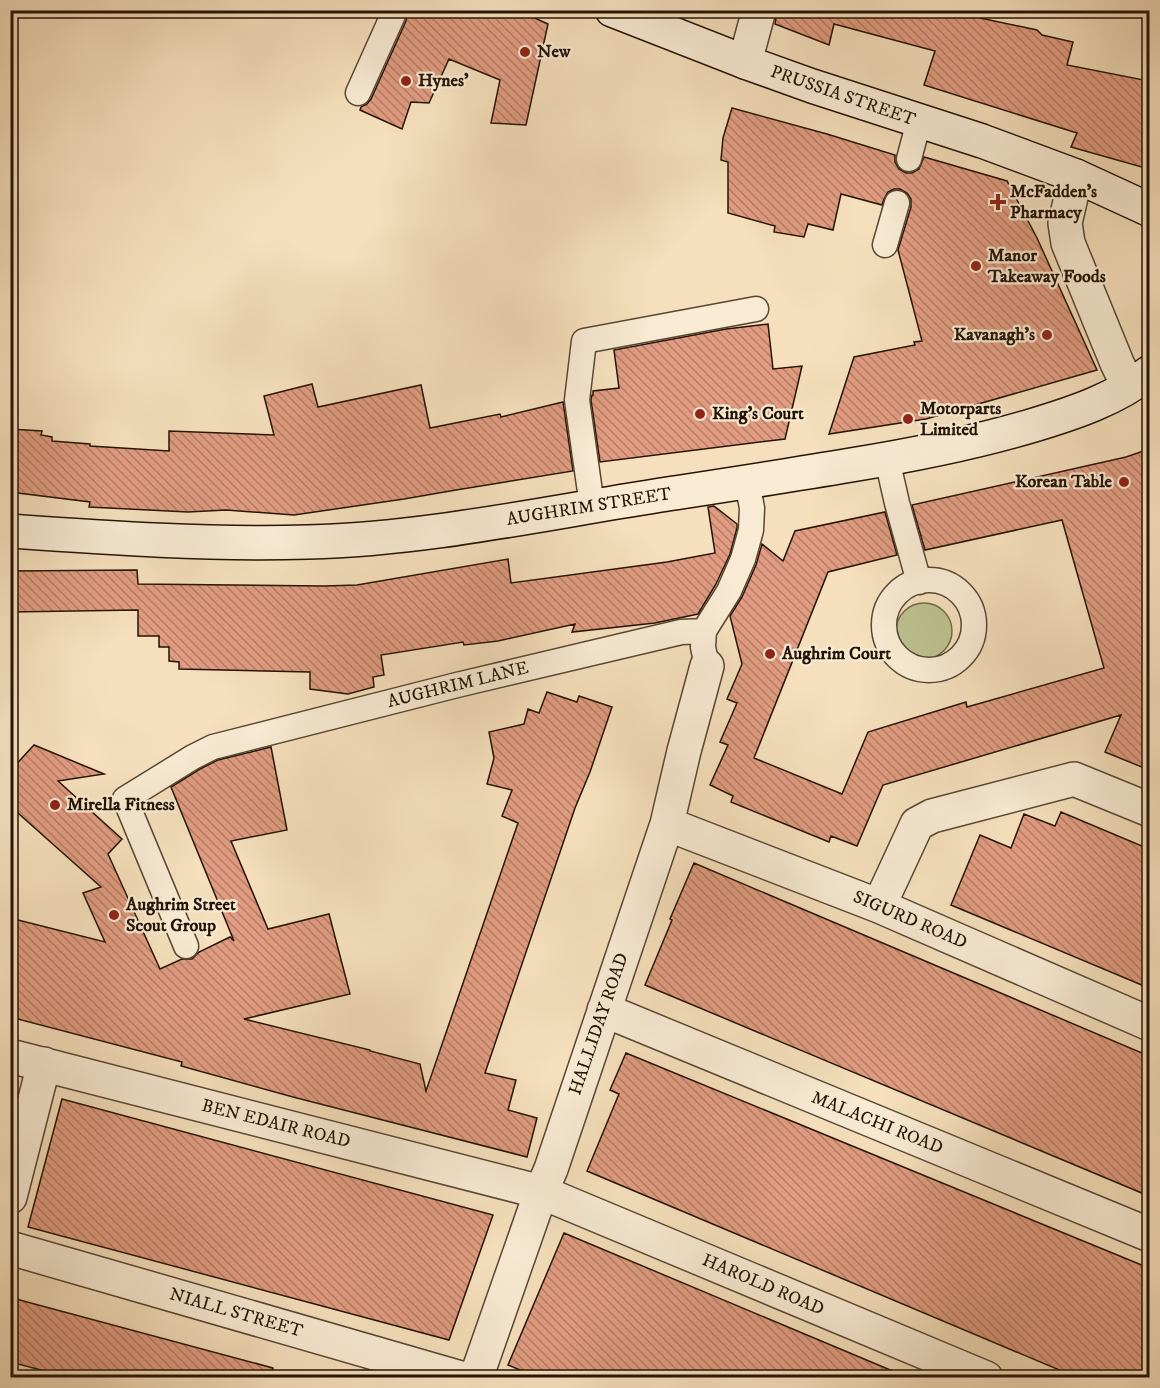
<svg xmlns="http://www.w3.org/2000/svg" width="1160" height="1388" font-family="'IM FELL DW Pica',serif">
<style>
.grass{fill:#bcc290;stroke:#706a4a;stroke-width:1.5}
.building{fill:url(#building-back-hatch);stroke:#241305;stroke-width:1.5}
.lines{fill:none;stroke-linecap:round;stroke-linejoin:round}
.service-casing{stroke:#584633;stroke-width:27}
.minor-casing{stroke:#584633;stroke-width:36}
.secondary-casing{stroke:#241305;stroke-width:36}
.service{stroke:#f8ead3;stroke-width:24}
.minor{stroke:#f8ead3;stroke-width:33}
.secondary{stroke:#f8ead3;stroke-width:33}
.poi-dot{fill:#8f2418;stroke:#f8ead3;stroke-width:2}
.labels{text-anchor:middle;dominant-baseline:central;stroke-width:4.5;stroke-linejoin:round;paint-order:stroke}
.poi-label{font-size:18px;font-weight:bold;fill:#241305;stroke:#f8ead3;text-anchor:start}
.street-label{font-size:18px;fill:#241305;stroke:#f8ead3}
</style>
<defs>
<pattern id="building-back-hatch" width="6" height="6" patternUnits="userSpaceOnUse" patternTransform="scale(1.5)"><rect width="6" height="6" fill="#e09b80"/><path d="M-1 5l2 2M0 0l6 6M5-1l2 2" fill="none" stroke="#b57d67"/></pattern>
</defs>
<rect width="100%" height="100%" fill="#f5dfbc"/>
<filter id="stains"><feTurbulence type="fractalNoise" baseFrequency=".00333" numOctaves="4"/><feColorMatrix values="0 0 0 0 .2 0 0 0 0 .09 0 0 0 0 .02 0 0 0 .5 -.17"/></filter>
<radialGradient id="worn" r=".72"><stop offset=".6" stop-color="#630" stop-opacity="0"/><stop offset="1" stop-color="#630" stop-opacity=".3"/></radialGradient>
<!-- grass -->
<path class="grass" d="M896 631a28 28 0 1 1 56 0a28 28 0 1 1-56 0Z"/>
<!-- building -->
<path class="building" d="M406,10H517L548,24L526,125L491,123L500,80L449,59L429,103L411,102L402,129L360,110L361,107L367,104L371,99L406,21L407,14Z
M777,10H982L980,18L1037,30L1042,35L1073,42L1067,65L1149,81V169L1071,147L1077,133L924,85L935,51L834,24L829,45L775,24Z
M732,108L827,134L895,155V162L899,169L906,173H912L919,169L924,157L1007,181L1037,238L1097,370L926,419L829,434L854,357L915,345L914,342L922,341L898,250L911,207V199L907,193L900,189H894L888,192L884,199L882,205L841,194L833,230L808,224L804,237L774,232L775,226L728,213V162L721,160L723,138Z
M768,324L773,369L802,366L785,439L600,462L591,400L592,395H593V391L619,388L614,350L726,329Z
M312,384L318,407L421,385L430,428L500,414L501,417L563,402L573,471L456,490L404,499L294,515L226,510L188,512L89,507L90,502L10,492V429L42,431L41,435L52,437V441L90,444V446L169,451V431L274,435L264,396Z
M1149,449V770L1105,752L1121,715L883,785L857,846L831,836L829,842L731,802L733,796L710,785L728,745L720,742L737,703L727,699L742,664L730,616L742,597L756,565L762,544L783,561L795,531L885,512L897,555L828,572L754,758L842,794L868,732L966,702L967,707L1104,668L1062,520L925,550L912,505L1126,457Z
M714,506L737,524V528L730,554L716,584L698,614L655,623L572,632L575,624L498,641L464,645L463,642L381,655L384,675L373,677L374,687L348,694L310,689V672L179,669V662L169,661V647H159V636H138V610L10,612V571L137,570L138,584L324,586L357,585L508,559L511,583L667,562L715,553L708,507Z
M547,692L577,702L579,696L612,707L590,772L575,808L485,1073L516,1080L508,1110L537,1118L527,1157L293,1097L181,1066L182,1062L10,1017V918L105,942L83,893L101,887L10,806V771L34,745L104,774L58,781L122,839L108,854L160,969L182,959H192L199,952L230,937L234,941L171,787L200,769L218,760L271,747L287,830L231,841L268,929L329,914L350,994L244,1019L370,1050V1051L420,1064L426,1091L518,823L502,816L512,790L487,784L494,758L489,732L524,724L528,709L539,713Z
M1061,812L1149,849V988L951,905L980,835L1011,848L1024,814L1055,826Z
M694,863L1149,1056V1196L645,985L672,920L670,919Z
M626,1053L1149,1268V1377H1076L587,1171L619,1094L610,1090Z
M62,1099L493,1215L449,1340L28,1227Z
M564,1233L907,1377H538L532,1375L508,1365Z
M16,1299L273,1368L271,1377H68L10,1362V1318Z"/>
<g class="lines">
<defs>
<path id="service" d="M358,93L393,15
M909,159L919,121
M885,245L897,203
M887,459L897,503L919,582
M592,506L577,400L584,341L756,309
M884 625a45 45 0 1 1 90 0a45 45 0 1 1-90 0Z
M707,666L703,647L704,631L729,591L743,559L751,530L752,508L747,482
M186,946L125,799L193,757L213,747L457,685L681,632L704,631"/>
<path id="minor" d="M745,62L759,10
M1076,176L1065,223L1068,243L1117,363L1128,386
M667,824L879,906L1150,1024
M879,906L917,824L932,816L1074,779L1150,810
M604,1010L1150,1235
M10,1056L541,1192L986,1378
M10,1197L44,1064
M10,1248L461,1378
M476,1378L541,1192L551,1169L667,824L684,751L707,666"/>
<path id="secondary" d="M612,10L745,62L812,86L982,141L1076,176L1150,210
M10,531C110,538 209,545 308,542C425,539 540,514 655,496C720,486 786,476 851,465C913,455 974,443 1034,425C1074,413 1116,399 1150,372"/>
</defs>
<!-- service casing -->
<use href="#service" class="service-casing"/>
<!-- minor casing -->
<use href="#minor" class="minor-casing"/>
<!-- secondary casing -->
<use href="#secondary" class="secondary-casing"/>
<!-- service -->
<use href="#service" class="service"/>
<!-- minor -->
<use href="#minor" class="minor"/>
<!-- secondary -->
<use href="#secondary" class="secondary"/>
</g>
<!-- markers -->
<g class="poi-dot">
<circle cx="525" cy="52" r="6"/>
<circle cx="406" cy="81" r="6"/>
<path d="M995 193h6v6h6v6h-6v6h-6v-6h-6v-6h6z"/>
<circle cx="976" cy="266" r="6"/>
<circle cx="1047" cy="335" r="6"/>
<circle cx="700" cy="414" r="6"/>
<circle cx="908" cy="419" r="6"/>
<circle cx="1124" cy="482" r="6"/>
<circle cx="770" cy="654" r="6"/>
<circle cx="55" cy="805" r="6"/>
<circle cx="114" cy="915" r="6"/>
</g>
<g class="labels">
<!-- poi labels -->
<g class="poi-label">
<text x="537" y="52">New</text>
<text x="418" y="81">Hynes'</text>
<text x="1010" y="192">McFadden's<tspan x="1010" dy="21">Pharmacy</tspan></text>
<text x="988" y="256">Manor<tspan x="988" dy="21">Takeaway Foods</tspan></text>
<text x="1035" y="335" text-anchor="end">Kavanagh’s</text>
<text x="920" y="409">Motorparts<tspan x="920" dy="21">Limited</tspan></text>
<text x="712" y="414">King's Court</text>
<text x="1112" y="482" text-anchor="end">Korean Table</text>
<text x="782" y="654">Aughrim Court</text>
<text x="67" y="805">Mirella Fitness</text>
<text x="126" y="905">Aughrim Street<tspan x="126" dy="21">Scout Group</tspan></text>
</g>
<!-- street labels -->
<g class="street-label">
<text transform="translate(843 96) rotate(19)">PRUSSIA STREET</text>
<text transform="translate(589 507) rotate(-9)">AUGHRIM STREET</text>
<text transform="translate(458 685) rotate(-14)">AUGHRIM LANE</text>
<text transform="translate(910 920) rotate(23)">SIGURD ROAD</text>
<text transform="translate(599 1024) rotate(-71)">HALLIDAY ROAD</text>
<text transform="translate(877 1123) rotate(22)">MALACHI ROAD</text>
<text transform="translate(276 1124) rotate(14)">BEN EDAIR ROAD</text>
<text transform="translate(763 1285) rotate(23)">HAROLD ROAD</text>
<text transform="translate(236 1313) rotate(16)">NIALL STREET</text>
</g>
</g>
<!-- margin -->
<rect width="1160" height="1388" fill="none" stroke="#f5dfbc" stroke-width="36"/>
<rect x="12" y="12" width="1136" height="1364" fill="none" stroke="#241305" stroke-width="3"/>
<rect x="18" y="18" width="1124" height="1352" fill="none" stroke="#241305" stroke-width="1.5"/>
<rect width="100%" height="100%" filter="url(#stains)"/>
<rect width="100%" height="100%" fill="url(#worn)"/>
</svg>
